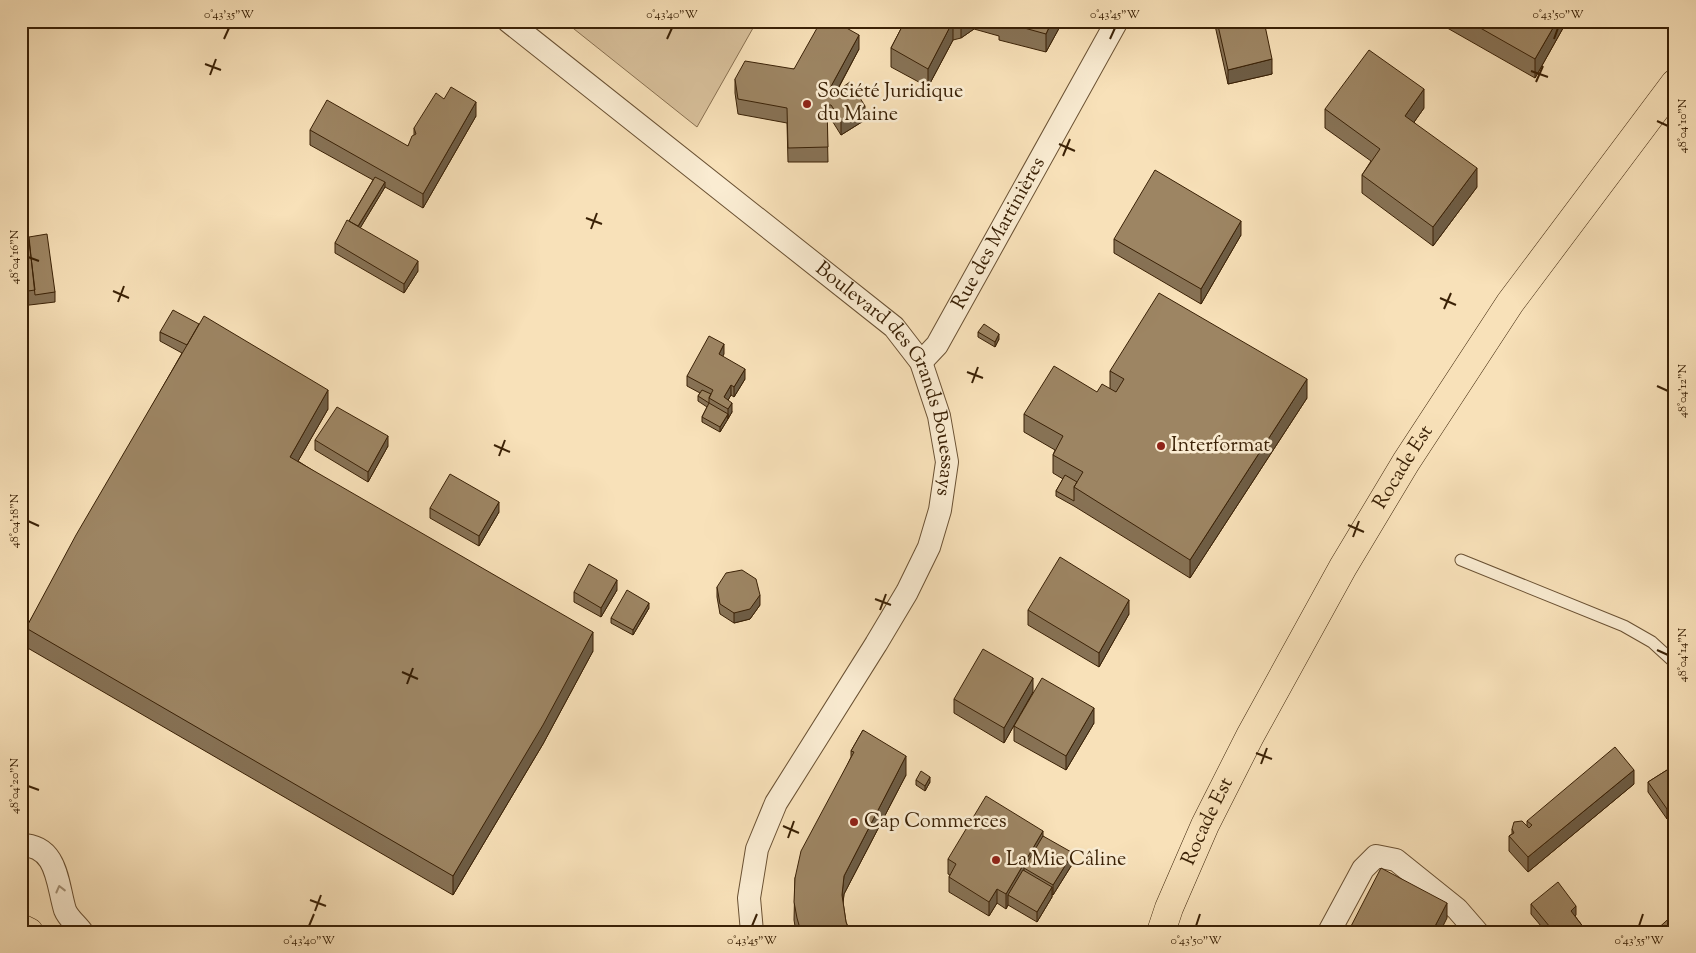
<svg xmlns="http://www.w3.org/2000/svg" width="1696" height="953" font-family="'Sorts Mill Goudy',serif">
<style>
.green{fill:#d8c09b;stroke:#897050}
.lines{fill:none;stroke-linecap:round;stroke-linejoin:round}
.service-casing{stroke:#6a5133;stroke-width:13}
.minor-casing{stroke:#6a5133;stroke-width:24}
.primary-casing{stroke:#3a2106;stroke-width:29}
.service{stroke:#faecd2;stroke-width:11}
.minor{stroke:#faecd2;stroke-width:22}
.primary{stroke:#f8e1b9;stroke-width:28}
.wall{fill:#877255;stroke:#3a2106}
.shaded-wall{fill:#6e5d45;stroke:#3a2106}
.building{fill:#9d8563;stroke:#3a2106}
.oneway{stroke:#a49176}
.ticks{fill:none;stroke:#3a2106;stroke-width:2}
.poi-dot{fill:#8f2418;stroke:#faecd2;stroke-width:2}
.labels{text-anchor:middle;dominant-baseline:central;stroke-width:5;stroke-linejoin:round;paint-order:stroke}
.poi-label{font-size:20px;fill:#3a2106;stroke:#faecd2;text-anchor:start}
.street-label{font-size:20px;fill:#3a2106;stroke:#faecd2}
.neatline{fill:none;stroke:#3a2106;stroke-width:2}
.ticks-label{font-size:12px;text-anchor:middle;fill:#3a2106}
</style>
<rect width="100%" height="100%" fill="#f8e1b9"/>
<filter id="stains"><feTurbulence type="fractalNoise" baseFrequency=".004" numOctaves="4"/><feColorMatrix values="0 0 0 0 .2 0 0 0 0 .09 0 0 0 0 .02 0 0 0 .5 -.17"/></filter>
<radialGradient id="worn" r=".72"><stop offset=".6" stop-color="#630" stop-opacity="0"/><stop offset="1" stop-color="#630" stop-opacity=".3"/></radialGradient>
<!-- green -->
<path class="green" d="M564,21H757L697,127Z"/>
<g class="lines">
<defs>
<path id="service" d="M1461,560L1624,626L1652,642L1675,663"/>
<g id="minor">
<path id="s1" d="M508,21L894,327L921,362L939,416L947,462L940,510L929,547L907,592L876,644L776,803L757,849L749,898L752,932"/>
<path id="s2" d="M921,362L937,345L1117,21"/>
<path d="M21,845C58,845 57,884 65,910C68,918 77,925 82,932"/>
<path d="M1329,932L1363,869L1376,856L1396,860L1457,909L1477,932"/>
</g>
<g id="primary">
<path d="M21,928L29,932"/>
<path id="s3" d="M1161,932L1169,908L1205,825L1250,736L1343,567L1406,462L1510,303L1675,83"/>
</g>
</defs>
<!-- service casing -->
<use href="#service" class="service-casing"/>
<!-- minor casing -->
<use href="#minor" class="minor-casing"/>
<!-- primary casing -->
<use href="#primary" class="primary-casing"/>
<!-- service -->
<use href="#service" class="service"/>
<!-- minor -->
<use href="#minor" class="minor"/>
<!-- primary -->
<use href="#primary" class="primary"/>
</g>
<!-- wall -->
<path class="wall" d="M905,21H1063L1046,52L999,40V36L974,29L961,38L953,40L928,87L891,67V48Z
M1214,21H1264L1272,74L1228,84Z
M1435,21H1567L1535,78Z
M859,49L837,91L865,120L841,135L831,119L827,120L828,162H788L787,123L738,114L735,93V79L794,69Z
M444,99L476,116L423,208L385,187L360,228L418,271L404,293L335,253V243L349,221L373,180L310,145V130L408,146L414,135V128Z
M1424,108L1414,122L1477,187L1433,246L1362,193V175L1371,161L1325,128V109Z
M21,176L29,240L55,292V302L21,306Z
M1241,235L1201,304L1114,253V239Z
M160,332L328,409L298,461L593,651L543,744L453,895L26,647V628L182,353L160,341Z
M978,332L999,339L995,347L978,337Z
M724,354L722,356L745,379L734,397L731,395L728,400L732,412L720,432L702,422V417L707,407L698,401V396L700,393L687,386V376Z
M1110,371L1307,398L1190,578L1074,506L1056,496V491L1063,479L1053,473V455L1055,450L1024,432V414L1110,389Z
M315,440L388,446L368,482L315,450Z
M430,508L499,512L479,546L430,518Z
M717,587L760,605L750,619L734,623L720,614L717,597Z
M617,590L601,617L574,602V592Z
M649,608L633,635L611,623V618Z
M1028,610L1129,614L1099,667L1028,625Z
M1033,692L1004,743L954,713V699Z
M1094,723L1066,770L1014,741V726Z
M863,730L906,775L844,894L843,902L846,922L850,932H796L794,920L795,878L851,757V751Z
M1675,765L1667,819L1648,792V782Z
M916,780L930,782L925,791L916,785Z
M1634,784L1528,872L1509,851V836L1512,834V829L1527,826V821Z
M1043,836L1073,863L1053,895L1052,894V897L1037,922L1008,905L1006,909L997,903L989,916L949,892V877L950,875L948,874V859Z
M1531,904L1576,915L1575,916L1587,932H1546L1531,914Z"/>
<!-- shaded-wall -->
<path class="shaded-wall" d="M953,21V40L928,87V69Z
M961,21H974V29L961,38Z
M1052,21H1063L1046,52V34Z
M1557,21H1567L1535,78V59Z
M859,35V49L829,105V90Z
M1272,59V74L1228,84V70Z
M1424,89V108L1405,135V116Z
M476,102V116L423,208V194Z
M865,106V120L841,135V120Z
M1477,168V187L1433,246V227Z
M385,182V187L356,235V230Z
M1241,221V235L1201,304V289Z
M418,261V271L404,293V284Z
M999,334V339L995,347V342Z
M724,344V354L719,364V354Z
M745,369V379L734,397V387Z
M1307,379V398L1190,578V560Z
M731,385V395L724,407V397Z
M328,390V409L290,475V457Z
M732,403V412L728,419V409Z
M728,414V419L720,432V427Z
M388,436V446L368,482V472Z
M499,502V512L479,546V536Z
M617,580V590L601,617V608Z
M760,595V605L750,619L734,623V613Z
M1129,600V614L1099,667V653Z
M649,603V608L633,635V630Z
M593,632V651L543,744L453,895V876Z
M1033,678V692L1004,743V728Z
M1094,708V723L1066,770V756Z
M906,756V775L844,894L842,913V895L844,876Z
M1634,770V784L1528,872V857Z
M930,777V782L925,791V786Z
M1675,804V814L1667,819V809Z
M1043,831V845L1024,868V878L1008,895V905L1006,909V894Z
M1073,853V863L1053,895V885Z
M1052,887V897L1037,922V912Z
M997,889V903L989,916V902Z
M1447,903V918L1440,932H1432Z
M1576,906V915L1571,921V911Z"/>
<!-- building -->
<path class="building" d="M821,21H834L859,35L829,90L834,93L850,82L865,106L841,120L831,105H827L828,147L788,148L787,108L738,99L735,79L745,61L794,69Z
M905,21H953L928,69L891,48Z
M999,21H1052L1046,34Z
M1217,21H1264L1272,59L1228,70Z
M1468,21H1557L1535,59Z
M1369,50L1424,89L1405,116L1477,168L1433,227L1362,175L1380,149L1325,109Z
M451,87L476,102L423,194L310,130L327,100L408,146L412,136L416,134L414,128L436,93L444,99Z
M1155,170L1241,221L1201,289L1114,239Z
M21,176L35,290L21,292Z
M375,177L385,182L358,226L349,221Z
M347,220L418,261L404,284L335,243Z
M47,234L55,292L35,295L29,237Z
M1159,293L1307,379L1190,560L1074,487L1083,472L1053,455L1063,436L1024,414L1054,366L1097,392L1102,384L1116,392L1124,379L1110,371Z
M173,310L199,324L187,345L160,332Z
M204,316L328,390L290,457L593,632L543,725L453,876L26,628L76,535Z
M984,324L999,334L995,342L978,332Z
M709,336L724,344L719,354L745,369L734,387L731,385L724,397L732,403L728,409L709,398L713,390L687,376Z
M702,390L711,394L709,398V403L698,396Z
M709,403L728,414L720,427L702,417Z
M337,407L388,436L368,472L315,440Z
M450,474L499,502L479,536L430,508Z
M1065,475L1077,482L1074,487V501L1056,491Z
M1060,557L1129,600L1099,653L1028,610Z
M589,564L617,580L601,608L574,592Z
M742,570L756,579L760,595L750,609L734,613L720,604L717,587L726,573Z
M627,590L649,603L633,630L611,618Z
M983,649L1033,678L1004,728L954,699Z
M1042,678L1094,708L1066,756L1014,726Z
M863,730L906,756L844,876L842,895L846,922L850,932H801L797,918L794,902L795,878L801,851L854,752L851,751Z
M1615,747L1634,770L1528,857L1509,836L1514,833L1512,829L1514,822L1522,821L1529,828L1532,825L1527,821Z
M1675,765V804L1667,809L1648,782Z
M921,771L930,777L925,786L916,780Z
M986,796L1043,831L1006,894L997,889L989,902L949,877L956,864L948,859Z
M1043,836L1073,853L1053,885L1024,868Z
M1381,868L1447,903L1432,932H1348Z
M1023,870L1052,887L1037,912L1008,895Z
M1558,882L1576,906L1571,911L1587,932H1549L1547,928L1550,927L1531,904Z
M1675,913V932H1654Z"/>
<!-- one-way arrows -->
<defs><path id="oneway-chevron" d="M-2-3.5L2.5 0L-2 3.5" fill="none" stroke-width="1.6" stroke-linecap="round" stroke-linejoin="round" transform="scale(1.25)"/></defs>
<use class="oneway" href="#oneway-chevron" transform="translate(60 889) rotate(-104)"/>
<!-- ticks -->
<path class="ticks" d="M224,39L229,28M667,39L672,28M1110,39L1115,28M1554,39L1558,28M205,64L221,70M1531,71L1548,77M210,75L216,59M1536,82L1543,66M1657,121L1668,126M1059,144L1075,151M1063,156L1070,139M586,218L602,224M591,229L597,213M28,257L39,261M113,291L129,298M1440,298L1456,305M118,302L124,286M1444,309L1451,293M967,372L983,378M972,383L978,367M1657,386L1668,391M494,445L510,452M499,456L505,440M28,521L39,526M1348,525L1364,532M1353,537L1359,521M875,599L891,605M880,610L886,594M1657,650L1668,655M402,672L418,679M407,684L413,668M1256,753L1272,759M1261,764L1267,748M28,786L39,790M783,826L799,833M788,838L794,821M310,900L326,906M315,911L321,895M309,926L314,914M752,926L757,914M1196,926L1200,914M1639,926L1643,914"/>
<!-- markers -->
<g class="poi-dot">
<circle cx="807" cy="104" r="5"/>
<circle cx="1161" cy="446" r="5"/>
<circle cx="854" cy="822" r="5"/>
<circle cx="996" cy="860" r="5"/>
</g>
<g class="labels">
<!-- poi labels -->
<g class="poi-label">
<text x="817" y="92">Société Juridique<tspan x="817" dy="23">du Maine</tspan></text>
<text x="1171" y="446">Interformat</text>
<text x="864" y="822">Cap Commerces</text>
<text x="1006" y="860">La Mie Câline</text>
</g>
<!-- street labels -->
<g class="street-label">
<text stroke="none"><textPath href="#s2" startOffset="151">Rue des Martinières</textPath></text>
<text stroke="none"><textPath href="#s1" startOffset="535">Boulevard des Grands Bouessays</textPath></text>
<text stroke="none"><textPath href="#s3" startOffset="525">Rocade Est</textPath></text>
<text stroke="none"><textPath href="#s3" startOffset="120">Rocade Est</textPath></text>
</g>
</g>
<!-- margin -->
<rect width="1696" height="953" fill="none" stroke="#f8e1b9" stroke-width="55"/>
<rect x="28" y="28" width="1640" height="898" class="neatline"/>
<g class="ticks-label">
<text x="229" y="18">0°43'35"W</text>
<text x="672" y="18">0°43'40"W</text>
<text x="1115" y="18">0°43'45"W</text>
<text x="1558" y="18">0°43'50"W</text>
<text transform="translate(1682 126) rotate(-90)" y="4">48°04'10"N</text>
<text transform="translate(14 257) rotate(-90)" y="4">48°04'16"N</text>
<text transform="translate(1682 391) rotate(-90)" y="4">48°04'12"N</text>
<text transform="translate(14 521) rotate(-90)" y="4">48°04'18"N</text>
<text transform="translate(1682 655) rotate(-90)" y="4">48°04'14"N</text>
<text transform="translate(14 786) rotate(-90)" y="4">48°04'20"N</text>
<text x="309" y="944">0°43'40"W</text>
<text x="752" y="944">0°43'45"W</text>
<text x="1196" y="944">0°43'50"W</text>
<text x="1639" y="944">0°43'55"W</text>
</g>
<rect width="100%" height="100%" filter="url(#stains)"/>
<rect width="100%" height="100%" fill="url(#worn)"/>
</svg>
